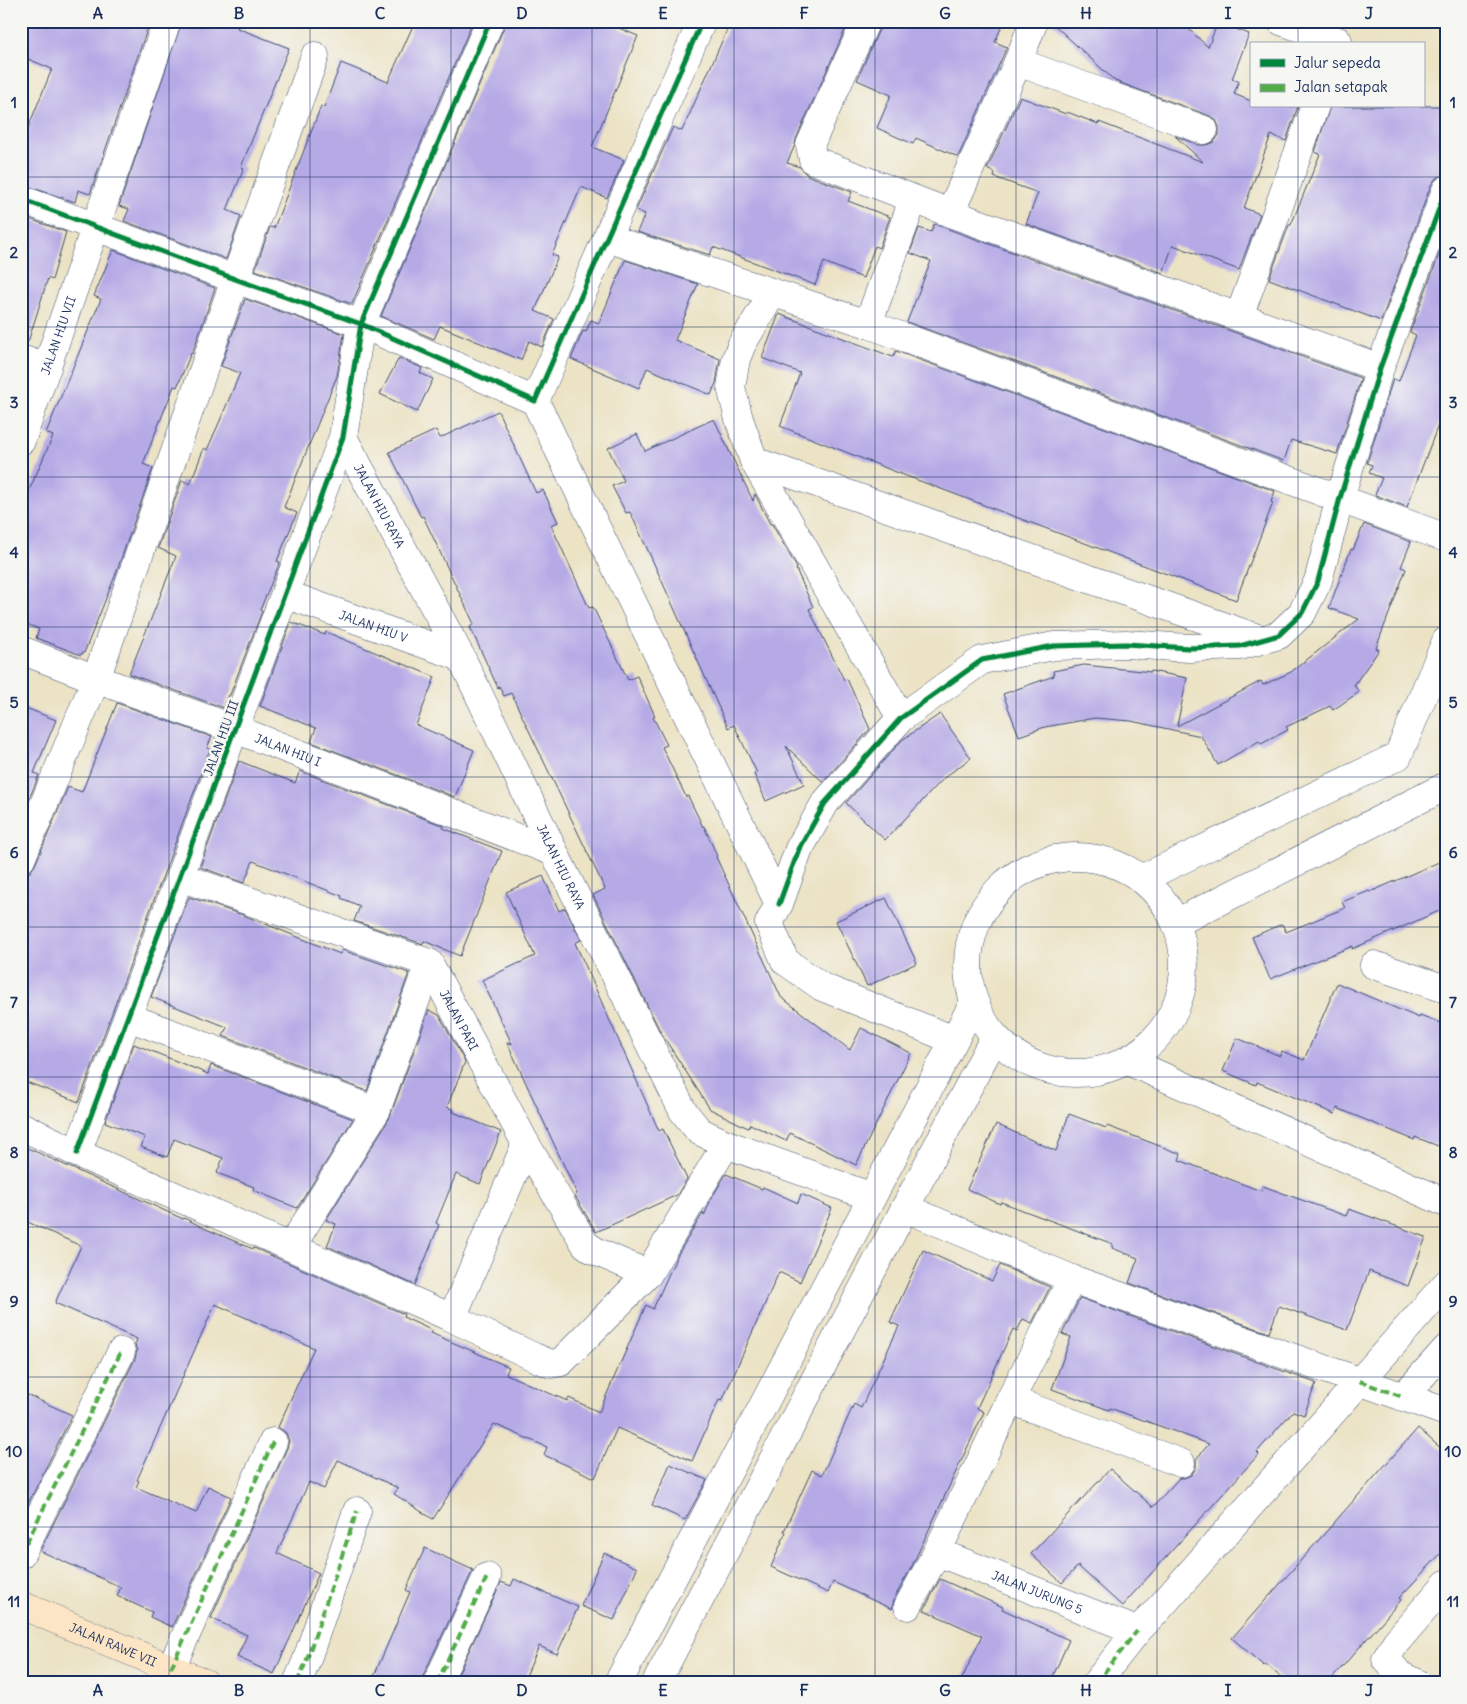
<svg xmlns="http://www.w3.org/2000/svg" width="1467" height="1704" font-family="Delius,sans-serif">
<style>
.building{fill:#b6aae6}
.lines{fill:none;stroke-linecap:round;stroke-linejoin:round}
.minor-casing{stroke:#3a4a6d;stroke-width:29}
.secondary-casing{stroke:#3a4a6d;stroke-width:29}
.minor{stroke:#fff;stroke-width:28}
.secondary{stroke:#fce5c4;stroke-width:28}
.quiet{stroke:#52ab49;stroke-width:4;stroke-dasharray:8 4;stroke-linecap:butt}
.cycleway-casing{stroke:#f6f6f2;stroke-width:8}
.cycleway{stroke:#00873e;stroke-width:5}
.grid{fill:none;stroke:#1b2f5e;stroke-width:1;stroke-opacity:0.55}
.labels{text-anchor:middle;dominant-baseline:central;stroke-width:5;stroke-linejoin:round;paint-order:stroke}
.street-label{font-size:12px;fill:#1b2f5e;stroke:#f6f6f2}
.neatline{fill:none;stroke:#1b2f5e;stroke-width:2}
.grid-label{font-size:16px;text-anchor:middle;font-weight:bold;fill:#1b2f5e}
</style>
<rect width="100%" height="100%" fill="#f6f6f2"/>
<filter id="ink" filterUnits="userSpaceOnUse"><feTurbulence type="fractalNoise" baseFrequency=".02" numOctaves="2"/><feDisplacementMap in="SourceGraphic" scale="10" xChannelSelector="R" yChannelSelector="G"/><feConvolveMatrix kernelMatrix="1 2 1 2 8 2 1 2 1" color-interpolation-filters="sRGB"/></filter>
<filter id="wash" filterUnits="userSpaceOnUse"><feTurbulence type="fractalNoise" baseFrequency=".0096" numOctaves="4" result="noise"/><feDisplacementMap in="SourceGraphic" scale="20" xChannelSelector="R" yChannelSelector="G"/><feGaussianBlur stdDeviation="1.12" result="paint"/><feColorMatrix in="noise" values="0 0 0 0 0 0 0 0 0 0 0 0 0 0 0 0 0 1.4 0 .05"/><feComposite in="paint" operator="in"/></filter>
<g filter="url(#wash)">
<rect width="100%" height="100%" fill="#ece3c5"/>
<g id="blocks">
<!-- building -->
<path class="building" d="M21,21H150L90,194L78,190L75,202L21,184V145L52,69L21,56Z
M182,21H240L237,28L289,48L241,167L244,168L227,210L241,216L226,259L124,221L129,209L119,206Z
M415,21H473L352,304L255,270L270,227L274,228L321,106L324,107L341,63L388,82Z
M505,21H602L638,36L592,147L624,160L607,198L581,187L552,255L558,257L535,311L554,319L542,347L529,341L521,360L440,326L434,339L381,316L504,27Z
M731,21H849L796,139L795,145L787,163L800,167L807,175L852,192L848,201L890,217L879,248L875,246L863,278L824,262L815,285L713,247L710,255L637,232L645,214L636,210L673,127L682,131Z
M881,21H1004L995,42L1007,47L958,157L916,138L913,144L877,128L891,95L857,80L880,27Z
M1050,21H1180L1208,47L1218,22L1249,34L1232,79L1239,81L1234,94L1251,101V106H1298L1286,141L1271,135L1244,208L1260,214L1239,270L1173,245L1163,273L1026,224L1038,193L994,177L995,173L987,169L1020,97L1066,114L1067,112L1098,124L1099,122L1203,162L1175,136L1199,145H1206L1214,142L1219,135V127L1216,120L1210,116L1115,81Z
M1330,106H1446V175L1436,178L1431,185L1381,321L1269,279L1289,225H1291L1320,154L1315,152Z
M21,216L66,232L52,280L48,278L28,342L21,341Z
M934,224L1361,378L1337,454L1291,440L1284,461L907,322L931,261L910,253L919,228L931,232Z
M1446,236V404L1407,507L1375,495L1382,478L1369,473L1372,465L1367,463L1393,379L1399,381L1416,335L1410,332Z
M113,250L215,288L192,354L191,353L177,387L174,386L143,464L153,468L115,576L84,653H82L81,655L36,638L39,629L21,622V509L53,436L46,433L101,299L94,296Z
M625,260L698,284L675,340L720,359L716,383L711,395L647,368L639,388L571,359L583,331L586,332L591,320L599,323Z
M245,299L344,334L337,376L284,507L297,513L277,561L280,562L260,610L262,611L230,695H229L224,708L129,674L176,556L158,548L182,480L190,484L204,448L207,450L219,423L240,373L221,366Z
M779,314L893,357L896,351L1275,491L1271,502L1273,503L1236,600L896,472L780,426L800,373L762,358Z
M399,358L422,368L420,373L433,379L417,412L380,394Z
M498,411L536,493L543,490L558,522L551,525L589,608L593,607L628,680L637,676L655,716L653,717L667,745L662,747L686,797L688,796L703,827L704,826L717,856L716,857L781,997L850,1050L861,1028L911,1053L856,1165L790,1133L786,1141L750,1124L748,1128L710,1109L661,1033L593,895L605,889L511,693L504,696L499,686L498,688L470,627L474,624L423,516L421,517L389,452L436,430L440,438Z
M714,419L753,501L755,494L770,524H772L797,568L796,569L813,607L809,609L844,680L847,679L870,729L823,782L786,746L804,784L766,801L754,774L757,773L734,725L728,728L651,557L630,512L626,513L612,486L624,481L608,448L637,434L645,451Z
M1364,524L1411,542L1401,567L1406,569L1376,648L1379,650L1354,685L1359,692L1333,710L1330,706L1286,727L1288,730L1261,744L1259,741L1218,765L1201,736L1131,721L1095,718L1045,727L1019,736L1003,694L1054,676L1053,671L1084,665L1151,672V671L1187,678L1177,726L1261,681L1263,685L1291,672L1359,619L1329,608L1351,549L1353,550Z
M291,622L325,635L326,632L435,677L416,725L474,750L455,797L311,742L316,728L260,706Z
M117,703L212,737L207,748L210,749L79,1102L21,1080V874L30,872L35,865L68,787L82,792Z
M21,706L56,720L34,773L39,775L21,818Z
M940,714L971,758L945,777L885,840L846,803L902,740Z
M239,761L295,783L300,771L444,826L443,828L502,851L460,956L424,941L423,944L354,921L360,906L341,898L342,896L253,861L244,883L200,867Z
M1446,859V908L1352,949L1353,946L1270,979L1252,937L1282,924L1286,932L1345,908L1342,902L1369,891L1370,892Z
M543,876L559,911L565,908L581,940L575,943L586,967L659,1131L663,1129L687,1179L677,1195L596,1232L575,1196L577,1194L507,1042L512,1044L482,980L535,956L506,892Z
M189,897L243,915L340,954L342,950L409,973L367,1091L223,1036L227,1027L151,997Z
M886,898L917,963L867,986L836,921Z
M1337,983L1419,1018L1420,1015L1446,1025V1149L1415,1137L1414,1140L1337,1108L1335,1114L1257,1082L1256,1085L1223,1071L1237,1038L1280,1056L1282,1051L1304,1060Z
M429,1010L439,1015L465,1062L447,1107L454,1110L453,1112L501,1132L480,1184L456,1174L436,1223L439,1225L415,1285L327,1246L336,1224L326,1220L389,1119Z
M134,1044L208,1074L211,1065L353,1119L297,1208L253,1190L254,1187L217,1173L223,1158L174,1139L167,1157L141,1147L145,1137L105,1122Z
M1069,1114L1106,1128L1107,1126L1181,1154L1179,1160L1261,1191L1263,1186L1346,1216L1349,1209L1426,1237L1408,1286L1369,1271L1347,1330L1279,1306L1269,1333L1129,1283L1138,1258L1112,1248L1113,1244L1001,1202L1000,1204L967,1189L996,1124L1056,1151Z
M21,1145L183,1219L184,1218L206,1229L253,1249L254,1248L404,1314L403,1317L433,1331L431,1333L509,1367L506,1374L567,1401L569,1398L599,1412L646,1305L653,1309L677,1256L703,1213L704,1216L711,1199L726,1174L762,1189L763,1187L798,1203L801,1194L832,1208L800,1282L779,1272L722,1401L719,1400L692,1461L617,1428L595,1478L544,1455L547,1447L494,1424L433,1519L394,1494L398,1488L338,1460L324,1489L309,1482L277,1553L319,1573L274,1674L237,1657L247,1635L211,1618L287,1448L289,1441L286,1433L278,1427L314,1348L215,1304L137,1480L139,1481L136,1487L196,1513L208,1486L231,1497L172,1627L150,1617L152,1612L117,1596L121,1587L40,1551L135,1359L137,1351L135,1345L137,1339L55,1303L81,1246L21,1219Z
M923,1250L992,1281L1000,1265L1050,1287L1032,1323L1023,1319L1017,1331L1013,1329L977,1408L984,1412L912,1566L894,1599L892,1609L833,1582L828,1593L771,1567L786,1532L784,1531L812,1470L822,1475L854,1404L861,1408L899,1326L890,1322Z
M1080,1298L1316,1383L1304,1415L1293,1411L1257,1452L1259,1454L1122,1606L1078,1566L1062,1583L1031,1554L1110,1469L1153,1507L1179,1478H1184L1191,1475L1196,1468V1459L1209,1444L1110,1408L1109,1410L1052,1389L1071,1337L1062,1334Z
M21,1392L72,1415L21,1518Z
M1418,1428L1446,1453V1548L1399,1598L1401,1600L1328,1683H1287L1266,1664L1264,1666L1232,1638Z
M670,1464L707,1480L685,1520L652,1505Z
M425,1548L473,1570L423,1676L422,1683H371L410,1592L406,1590Z
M604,1553L637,1568L614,1620L581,1606Z
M514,1579L578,1607L557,1654L539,1646L523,1683H454L501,1582L511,1586Z
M940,1579L1003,1607L1002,1609L1069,1640L1050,1683H960L982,1636L924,1610Z"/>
</g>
</g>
<g filter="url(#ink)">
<use href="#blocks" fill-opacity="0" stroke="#3a4a6d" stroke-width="1"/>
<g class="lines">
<defs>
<g id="minor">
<path d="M866,21L810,145L813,160L950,213L1380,368"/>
<path d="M1281,21L1338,41"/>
<path d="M1018,62L1204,130"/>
<path d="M21,199L235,279L361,324L535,401L702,21"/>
<path d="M950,213L1018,62L1034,21"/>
<path d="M607,238L868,324L1446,538"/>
<path d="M772,294L742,344L736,359L731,387L739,419L754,461L901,718"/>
<path d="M1239,317L1315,106"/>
<path d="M868,324L913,200"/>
<path d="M21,359L47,368"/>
<path d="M535,401L779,904L769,923L785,961L822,987L954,1040"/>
<path id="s1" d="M343,437L461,657L554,852L683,1111L699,1131L726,1144L872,1197"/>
<path id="s2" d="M21,441L167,21"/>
<path d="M754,461L1260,639"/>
<path id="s3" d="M285,594L461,657"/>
<path id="s4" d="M21,650L96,679L235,729L554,852"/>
<circle cx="1076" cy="965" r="108"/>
<path d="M21,859L96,679L235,279L315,56"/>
<path id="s5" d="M180,877L429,963L526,1144L585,1244L595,1251L648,1274"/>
<path d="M1141,879L1398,756L1446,641"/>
<path d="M779,904L799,849L825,803L901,718L982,660L1054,646L1126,644L1189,648L1240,646L1279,635L1302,613L1318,581L1340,498L1380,368L1446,190"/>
<path d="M1176,923L1446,786"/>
<path d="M1374,965L1446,989"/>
<path d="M128,1017L376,1111L291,1247"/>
<path d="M1128,1061L1446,1203"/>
<path d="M376,1111L429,963"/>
<path d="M21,1126L77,1153L452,1318L534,1357L551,1364L561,1362L648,1274L726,1144"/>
<path d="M77,1153L343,437L361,324L490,21"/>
<path d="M905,1208L1072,1279L1446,1412"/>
<path d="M452,1318L526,1144"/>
<path d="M1403,1397L1446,1349"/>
<path d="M1010,1400L1181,1463"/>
<path id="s6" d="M937,1552L1137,1631"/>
<path d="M21,1554L121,1352"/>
<path d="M908,1606L937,1552L1010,1400L1072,1279"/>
<path d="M171,1668L273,1442"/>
<path d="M297,1683L306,1662L357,1511"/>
<path d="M437,1683L487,1577"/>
<path d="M618,1683L973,1004"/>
<path d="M656,1683L994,1038"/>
<path d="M1096,1683L1137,1631L1155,1613L1446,1284"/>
<path d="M1417,1683L1399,1674L1386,1659L1396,1642L1446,1584"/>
</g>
<g id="secondary">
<path id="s7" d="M21,1605L205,1683"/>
</g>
</defs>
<!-- minor casing -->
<use href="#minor" class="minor-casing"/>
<!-- secondary casing -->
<use href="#secondary" class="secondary-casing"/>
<!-- minor -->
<use href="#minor" class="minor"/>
<!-- secondary -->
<use href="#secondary" class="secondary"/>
<!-- quiet -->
<path class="quiet" d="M1359,1381L1403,1397
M21,1554L121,1352
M171,1668L273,1442
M297,1683L306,1662L357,1511
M437,1683L487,1577
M1096,1683L1137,1631"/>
<defs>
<path id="cycleway" d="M21,199L235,279L361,324L535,401L702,21
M779,904L799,849L825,803L901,718L982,660L1054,646L1126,644L1189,648L1240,646L1279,635L1302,613L1318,581L1340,498L1380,368L1446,190
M77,1153L343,437L361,324L490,21"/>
</defs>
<!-- cycleway casing -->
<use href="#cycleway" class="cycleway-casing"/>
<!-- cycleway -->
<use href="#cycleway" class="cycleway"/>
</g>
</g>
<!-- grid -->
<path class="grid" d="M169,21V1683M310,21V1683M451,21V1683M592,21V1683M734,21V1683M875,21V1683M1016,21V1683M1157,21V1683M1298,21V44M1298,106V1683M21,177H1446M21,327H1446M21,477H1446M21,627H1446M21,777H1446M21,927H1446M21,1077H1446M21,1227H1446M21,1377H1446M21,1527H1446"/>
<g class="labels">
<!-- street labels -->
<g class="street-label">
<text stroke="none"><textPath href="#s2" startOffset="112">JALAN HIU VII</textPath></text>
<text stroke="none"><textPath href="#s1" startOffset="78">JALAN HIU RAYA</textPath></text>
<text stroke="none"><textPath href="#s3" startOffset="94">JALAN HIU V</textPath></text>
<text transform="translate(221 738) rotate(-70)">JALAN HIU III</text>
<text stroke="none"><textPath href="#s4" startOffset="285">JALAN HIU I</textPath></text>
<text stroke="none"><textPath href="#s1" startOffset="482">JALAN HIU RAYA</textPath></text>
<text stroke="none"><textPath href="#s5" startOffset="328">JALAN PARI</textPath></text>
<text stroke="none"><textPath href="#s6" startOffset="108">JALAN JURUNG 5</textPath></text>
<text stroke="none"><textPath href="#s7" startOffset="100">JALAN RAWE VII</textPath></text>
</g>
</g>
<!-- margin -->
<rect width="1467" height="1704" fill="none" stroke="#f6f6f2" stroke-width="55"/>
<!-- legend -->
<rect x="1250" y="42" width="175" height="65" fill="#f6f6f2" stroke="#9ea6b7"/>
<rect x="1260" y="59" width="25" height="8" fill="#00873e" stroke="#9ea6b7"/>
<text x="1294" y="68" font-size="15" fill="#1b2f5e">Jalur sepeda</text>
<rect x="1260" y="84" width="25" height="8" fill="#52ab49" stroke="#9ea6b7"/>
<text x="1294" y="92" font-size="15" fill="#1b2f5e">Jalan setapak</text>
<rect x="28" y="28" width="1412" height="1648" class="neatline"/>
<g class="grid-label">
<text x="98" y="19">A</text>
<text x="239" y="19">B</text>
<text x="380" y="19">C</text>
<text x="522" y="19">D</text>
<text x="663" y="19">E</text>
<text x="804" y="19">F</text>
<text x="945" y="19">G</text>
<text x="1086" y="19">H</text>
<text x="1228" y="19">I</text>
<text x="1369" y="19">J</text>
<text x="14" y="108">1</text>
<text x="1453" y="108">1</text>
<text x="14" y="258">2</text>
<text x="1453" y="258">2</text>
<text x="14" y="408">3</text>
<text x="1453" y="408">3</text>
<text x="14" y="558">4</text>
<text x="1453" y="558">4</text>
<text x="14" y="708">5</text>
<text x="1453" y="708">5</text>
<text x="14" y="858">6</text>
<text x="1453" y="858">6</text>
<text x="14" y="1008">7</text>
<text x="1453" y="1008">7</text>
<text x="14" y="1158">8</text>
<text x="1453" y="1158">8</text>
<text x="14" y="1307">9</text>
<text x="1453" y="1307">9</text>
<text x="14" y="1457">10</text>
<text x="1453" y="1457">10</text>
<text x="14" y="1607">11</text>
<text x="1453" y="1607">11</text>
<text x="98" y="1696">A</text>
<text x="239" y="1696">B</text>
<text x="380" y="1696">C</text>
<text x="522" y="1696">D</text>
<text x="663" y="1696">E</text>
<text x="804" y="1696">F</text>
<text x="945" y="1696">G</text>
<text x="1086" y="1696">H</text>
<text x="1228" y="1696">I</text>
<text x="1369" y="1696">J</text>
</g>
</svg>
